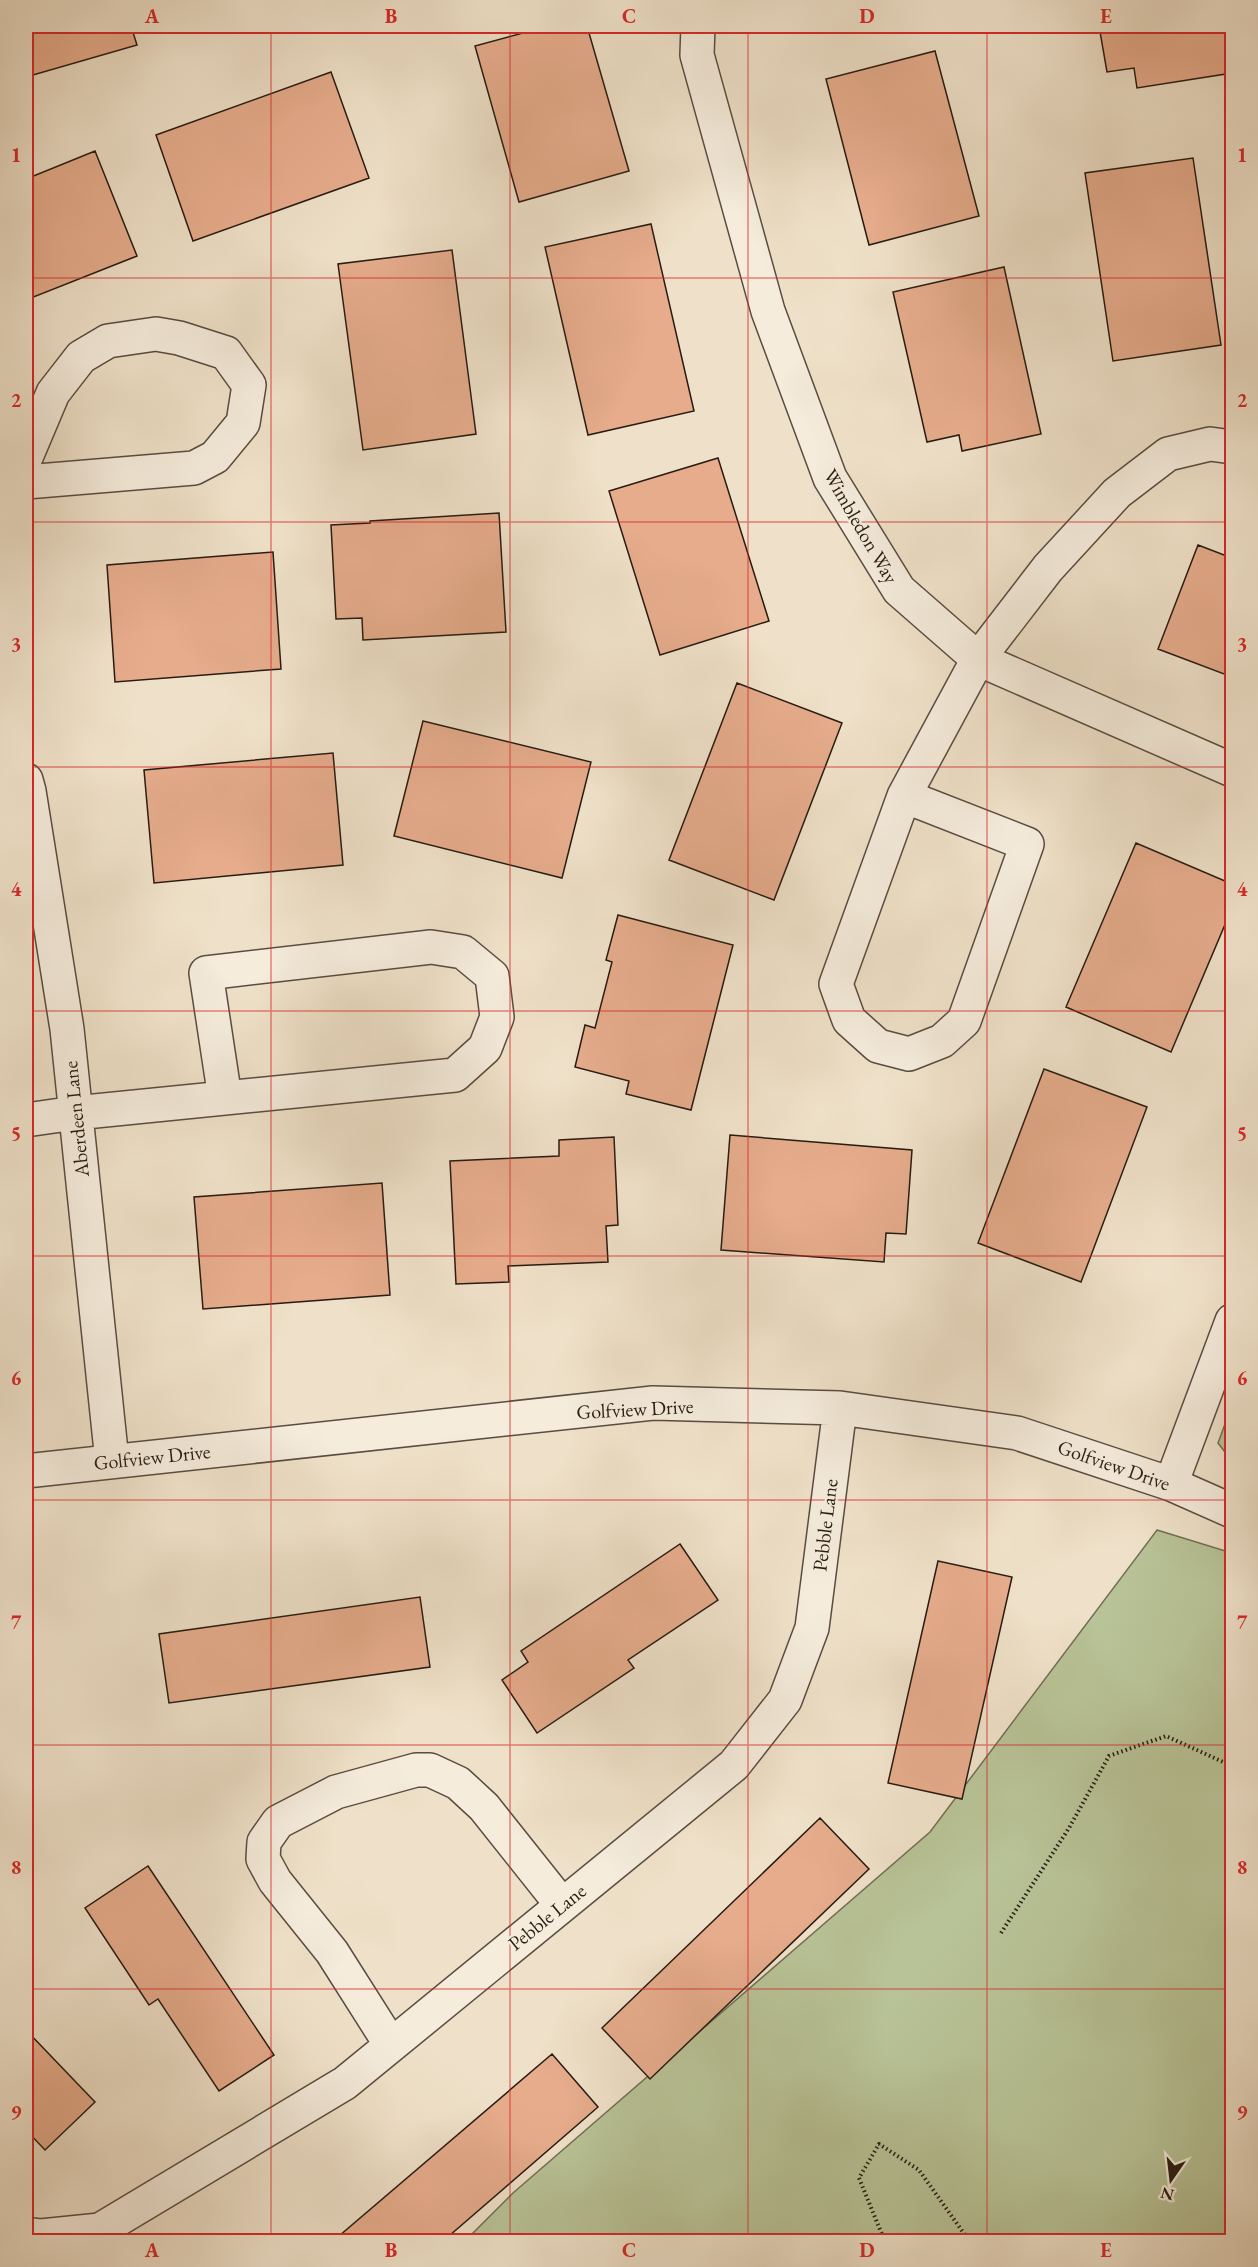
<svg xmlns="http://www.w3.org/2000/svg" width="1258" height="2267" font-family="'EB Garamond',serif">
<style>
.green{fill:#b8c397;stroke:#706f54;stroke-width:1.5}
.building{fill:#e6ac8c;stroke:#271b12;stroke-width:1.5}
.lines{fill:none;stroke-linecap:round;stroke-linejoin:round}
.minor-casing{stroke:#594c40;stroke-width:36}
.path{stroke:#271b12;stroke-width:4;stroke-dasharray:1.5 3;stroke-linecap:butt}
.minor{stroke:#f5ecdc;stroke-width:33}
.grid{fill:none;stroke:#d62828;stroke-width:1.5;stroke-opacity:0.55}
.labels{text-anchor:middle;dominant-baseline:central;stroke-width:4.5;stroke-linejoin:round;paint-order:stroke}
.street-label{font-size:20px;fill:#271b12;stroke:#f5ecdc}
.neatline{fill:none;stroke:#d62828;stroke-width:2}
.grid-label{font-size:20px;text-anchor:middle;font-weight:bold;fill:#d62828}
</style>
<rect width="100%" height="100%" fill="#efe1c9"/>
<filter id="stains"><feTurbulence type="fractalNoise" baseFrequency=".00333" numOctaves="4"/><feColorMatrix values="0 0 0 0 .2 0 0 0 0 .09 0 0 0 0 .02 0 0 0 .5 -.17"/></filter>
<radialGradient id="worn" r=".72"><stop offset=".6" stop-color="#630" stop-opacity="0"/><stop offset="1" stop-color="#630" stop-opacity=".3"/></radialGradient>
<!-- green -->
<path class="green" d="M1232,1405V1461L1218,1443Z
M1157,1530L1232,1553V2241L464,2242L513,2193L930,1832Z"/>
<!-- building -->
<path class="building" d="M26,26H131L137,45L26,77Z
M549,26H587L629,171L519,202L475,46Z
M1099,26H1232V73L1137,88L1134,68L1107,72Z
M935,51L979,216L869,245L826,79Z
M331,72L369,178L193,241L156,135Z
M95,151L137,256L26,300V179Z
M1193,158L1221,345L1113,361L1085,173Z
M651,224L694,411L588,435L545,247Z
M452,250L476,434L363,450L338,264Z
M1004,267L1041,434L962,451L959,435L927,442L893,292Z
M718,458L769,621L660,655L609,491Z
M499,513L506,632L363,640L362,618L336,619L331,525L370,523V521Z
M1198,545L1232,558V677L1158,649Z
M273,552L281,669L115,682L107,565Z
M737,683L842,723L774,900L669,860Z
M423,721L591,762L562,878L394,836Z
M333,753L343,865L154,883L144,770Z
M1136,843L1232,884V908L1171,1052L1066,1007Z
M618,915L733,945L691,1110L626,1094L629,1081L575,1067L585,1025L595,1028L612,962L606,960Z
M1044,1069L1147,1107L1081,1282L978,1243Z
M730,1135L912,1150L906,1234L886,1233L884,1262L721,1250Z
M614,1137L618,1225L606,1226L608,1262L508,1266L509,1282L456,1284L450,1161L559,1156V1140Z
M382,1183L390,1295L203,1309L194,1197Z
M680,1544L718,1600L628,1660L634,1668L537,1733L502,1680L528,1662L521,1651Z
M938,1561L1012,1577L962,1799L888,1783Z
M420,1597L430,1667L169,1703L159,1634Z
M820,1818L869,1869L650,2079L602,2028Z
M148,1866L274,2055L219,2091L158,1999L149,2005L85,1908Z
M26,2030L95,2102L45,2150L26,2130Z
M552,2054L598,2107L442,2242H332Z"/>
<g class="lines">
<defs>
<path id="minor" d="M698,26L697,55L768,311L830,478L899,590L978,659L1232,770
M26,457L53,393L81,357L108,341L156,334L179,338L226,353L249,385L243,423L215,457L194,468L26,482
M26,780L29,791L67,1029L112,1461
M904,796L1027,844L964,1021L942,1041L909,1054L878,1046L849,1020L836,984L904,796L978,659L1048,568L1117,493L1168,454L1210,444L1232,447
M26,1120L75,1113L455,1075L485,1048L497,1017L492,976L463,952L431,947L206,973L225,1098
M26,1471L653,1403L840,1408L1017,1433L1171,1484L1232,1511
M1171,1484L1232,1321
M391,2045L332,1952L275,1881L263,1859L264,1842L278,1822L336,1792L416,1770H430L458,1783L484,1807L562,1905
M26,2234L41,2236L100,2230L345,2083L734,1765L785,1700L812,1628L840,1408"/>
</defs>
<!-- minor casing -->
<use href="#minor" class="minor-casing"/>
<!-- path -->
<path class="path" d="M1001,1933L1069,1828L1109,1756L1166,1736L1232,1766
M885,2242L859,2178L879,2144L919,2170L970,2242"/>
<!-- minor -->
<use href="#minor" class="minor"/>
</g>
<!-- grid -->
<path class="grid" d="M271,26V2242M510,26V2242M748,26V2242M987,26V2242M26,278H1232M26,522H1232M26,767H1232M26,1011H1232M26,1256H1232M26,1500H1232M26,1745H1232M26,1989H1232"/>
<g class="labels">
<!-- street labels -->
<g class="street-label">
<text transform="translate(861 526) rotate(60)">Wimbledon Way</text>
<text transform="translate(76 1119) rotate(-96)">Aberdeen Lane</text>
<text transform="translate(635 1409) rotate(-3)">Golfview Drive</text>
<text transform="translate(152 1457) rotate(-6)">Golfview Drive</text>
<text transform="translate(1114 1465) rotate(19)">Golfview Drive</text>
<text transform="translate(825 1525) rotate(-83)">Pebble Lane</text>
<text transform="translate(547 1917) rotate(-39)">Pebble Lane</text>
</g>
</g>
<!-- margin -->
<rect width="1258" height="2267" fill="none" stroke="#efe1c9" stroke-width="66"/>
<!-- north arrow -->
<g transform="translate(1171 2180) rotate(194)" stroke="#f5ecdc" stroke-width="4.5" paint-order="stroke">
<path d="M0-4.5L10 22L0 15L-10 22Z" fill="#271b12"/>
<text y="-9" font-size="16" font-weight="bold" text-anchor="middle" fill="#271b12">N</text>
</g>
<rect x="33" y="33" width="1192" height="2201" class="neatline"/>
<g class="grid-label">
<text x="152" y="23">A</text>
<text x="391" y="23">B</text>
<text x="629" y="23">C</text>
<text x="867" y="23">D</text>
<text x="1106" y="23">E</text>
<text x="16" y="162">1</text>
<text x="1242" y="162">1</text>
<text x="16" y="407">2</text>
<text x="1242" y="407">2</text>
<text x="16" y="651">3</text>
<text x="1242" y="651">3</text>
<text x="16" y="896">4</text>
<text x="1242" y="896">4</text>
<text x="16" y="1140">5</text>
<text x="1242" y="1140">5</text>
<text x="16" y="1385">6</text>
<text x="1242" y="1385">6</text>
<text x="16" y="1629">7</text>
<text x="1242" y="1629">7</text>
<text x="16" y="1874">8</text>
<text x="1242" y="1874">8</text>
<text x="16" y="2119">9</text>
<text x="1242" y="2119">9</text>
<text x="152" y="2257">A</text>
<text x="391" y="2257">B</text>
<text x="629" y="2257">C</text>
<text x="867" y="2257">D</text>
<text x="1106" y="2257">E</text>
</g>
<rect width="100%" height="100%" filter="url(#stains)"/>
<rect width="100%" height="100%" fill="url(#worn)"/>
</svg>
